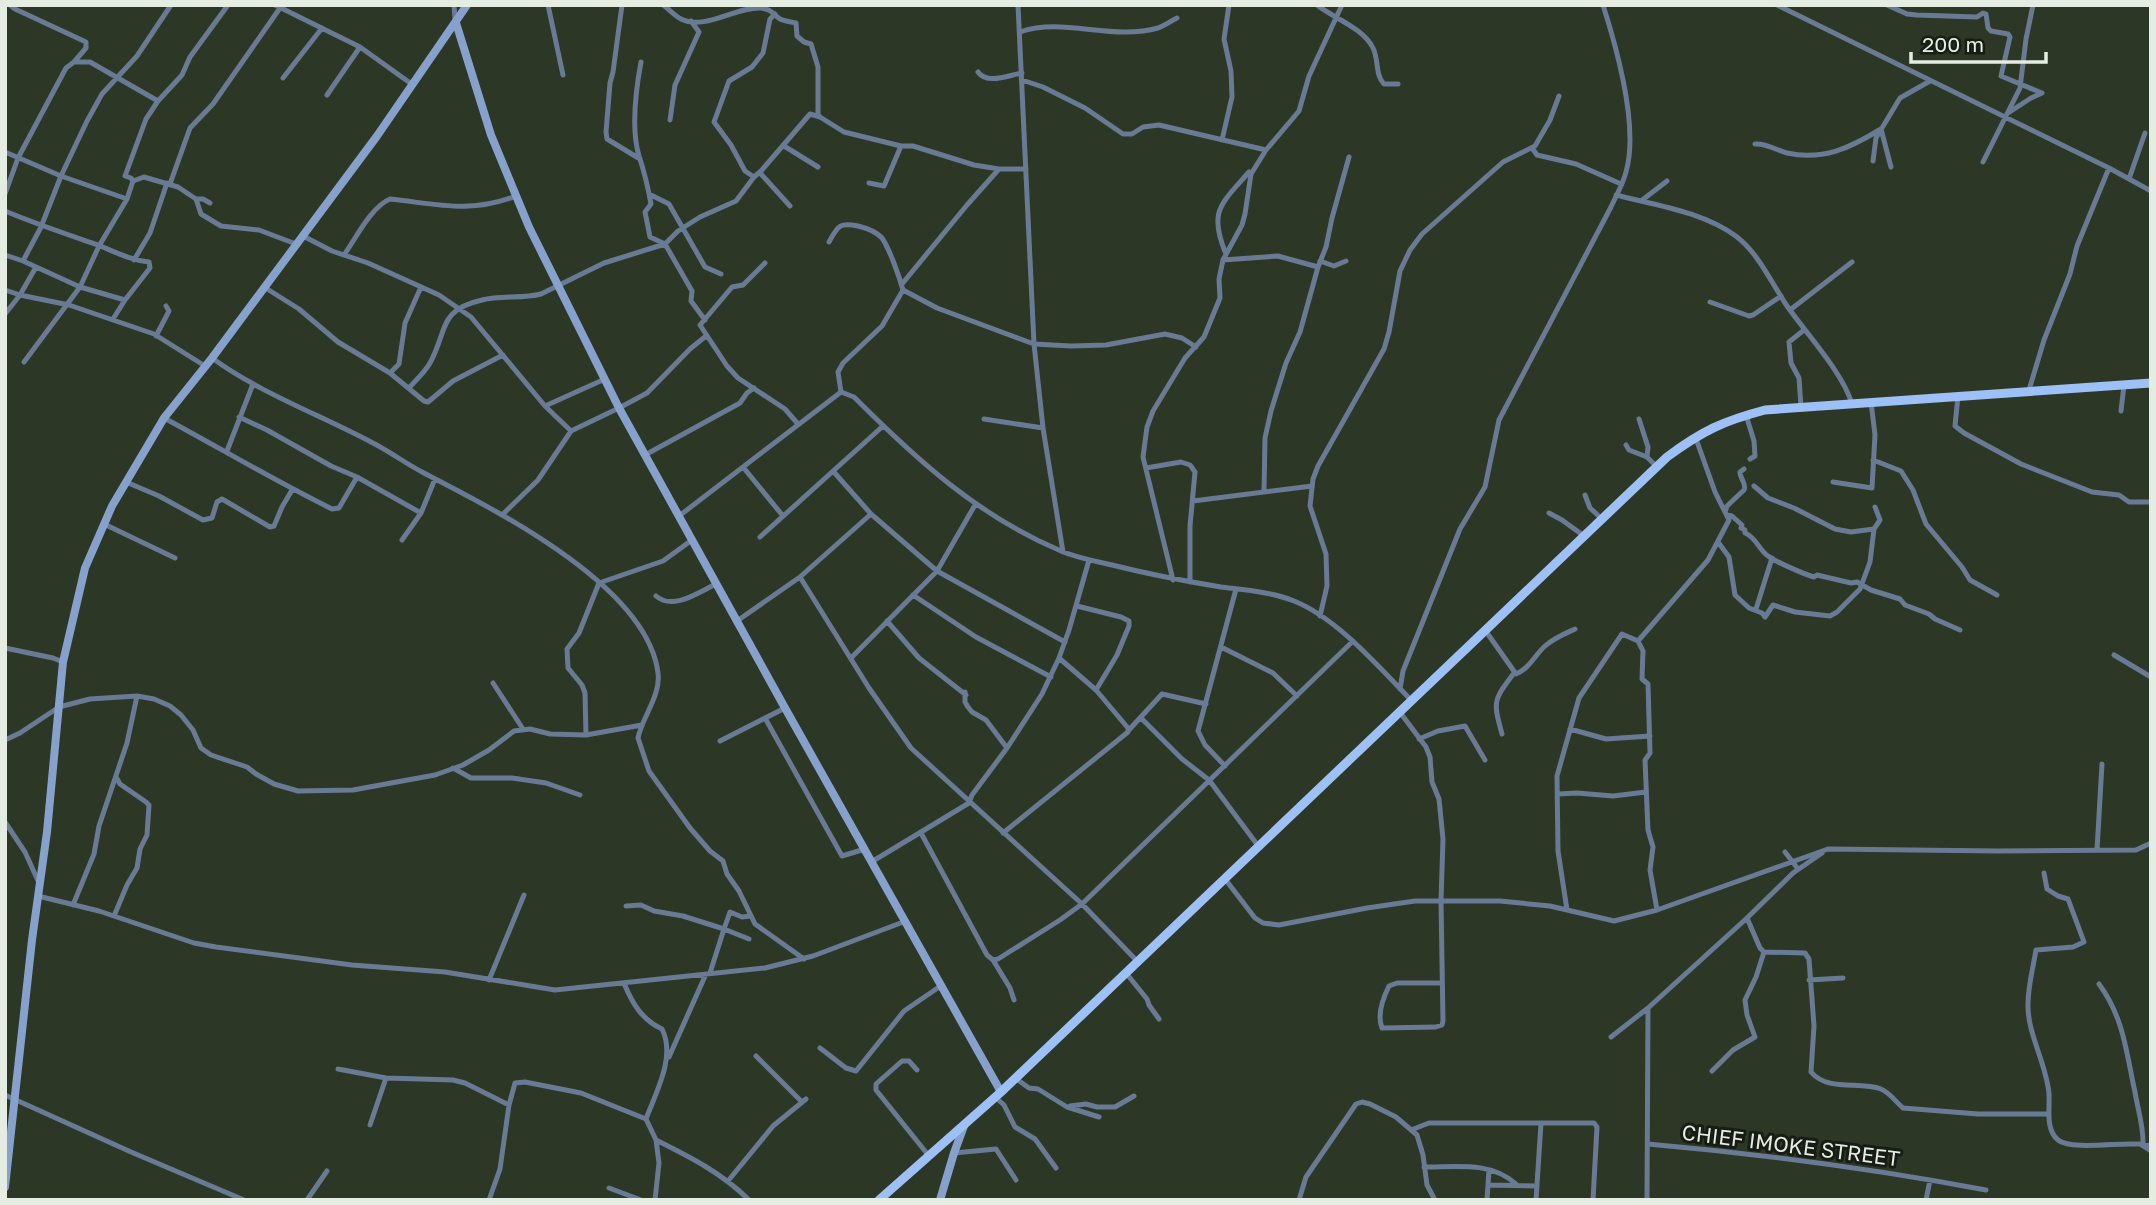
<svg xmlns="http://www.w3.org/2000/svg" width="2156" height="1205" font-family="'Golos Text',sans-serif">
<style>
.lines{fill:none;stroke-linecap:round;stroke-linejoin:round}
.street{stroke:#697a94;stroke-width:5}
.secondary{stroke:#86a1cc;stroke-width:8}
.primary{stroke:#9dc0f6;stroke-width:9}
.labels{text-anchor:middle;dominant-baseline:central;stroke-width:6;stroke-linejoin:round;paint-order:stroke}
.street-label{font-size:21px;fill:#e5ece1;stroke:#171d15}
</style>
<rect width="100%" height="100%" fill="#2c3726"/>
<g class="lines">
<!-- street -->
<path class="street" d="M10,5L15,9L86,42V48L74,62
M275,5L360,47L413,85
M454,5L455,19
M548,5L563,75
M622,5L613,72L610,83L606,132L607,139L640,159
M663,5C669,9 674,15 681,19C705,31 737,6 761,8C771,9 773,14 780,19C784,21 791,22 796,23L797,36L804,42L811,44L818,67V114L820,117
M1018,5L1034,344L1043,428L1063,552
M1317,5C1335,19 1363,28 1373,48C1379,60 1375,75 1384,84H1398
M1777,5L2109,168L2151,191
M1887,5L1907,14L1917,15L1977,17L1983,13L1986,14L1988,28L1991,31L2008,34L2010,37L2001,76L2042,93L2031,98L2008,113
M1020,32C1063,17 1112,41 1158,28C1164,26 1171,21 1177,18
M641,62C636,89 631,129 639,156C644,171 648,187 651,204L645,212L650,237L665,244L692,291L691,301L705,320
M978,72C987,85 1009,75 1022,73
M283,78L322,28
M1022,80L1043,87L1085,108L1123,134H1132L1143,127L1159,125L1266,150
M327,95L360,47
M670,120L675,85L699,32L691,21
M1881,129L1891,167
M1222,140L1232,97L1231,71L1224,39L1229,5
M1755,144C1766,143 1776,150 1787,153C1823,161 1850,148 1881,129
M784,146L818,167
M1532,148L1537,155L1576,164L1621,184
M5,152L61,176L127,199
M1873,161L1876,138L1900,98L1930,81
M1983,162L2020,88L2026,39L2033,5
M754,177L745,171L731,145L714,122L729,81L752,67L763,53L770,19L775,14
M2129,179L2145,133
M133,181L144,177L178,187L196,199L201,214L221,226L259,230L296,244
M869,183L884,186L901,146
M170,184L190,128L213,104L280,8
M5,194L18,158L66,68L74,62H90L158,101
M649,194L669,204L705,267L721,274
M1616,195C1655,205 1704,212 1737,237C1759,254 1772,284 1787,306C1806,333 1843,373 1852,404
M196,199H203L210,203
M1641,201L1667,181
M790,206L761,174V171L810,114L820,117L844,132L901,146H913L974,165L999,169
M5,211C36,224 66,234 98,245C115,252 130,260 149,262L150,268L125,300L113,319
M303,236L332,251L368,263L439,295L471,317L545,406L571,431
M829,242C838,226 839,222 858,226C866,228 876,231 882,238C890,250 899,276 903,290L937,308L1034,344L1071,346L1106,345L1165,334L1182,338L1196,347
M1226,254C1208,211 1221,204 1249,172
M5,255L23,261L80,287L125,300
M344,255C356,238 371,207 390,199C437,204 470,214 516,196
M134,260L150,233L167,183
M1223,260L1278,256L1318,267L1300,332L1286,363L1271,411L1265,438L1264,491
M23,261L41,227L61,176L87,121L102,94L137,56L171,5
M1320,261L1334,266L1346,261
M765,263L743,285L732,287L700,325L727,366L738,378L785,409L798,424
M1318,267L1326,247L1332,218L1349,157
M902,284L967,205L999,169H1026
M264,287L299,309L338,342L390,373L424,401L428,402L453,381L503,355
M5,290L20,295L69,305L154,334L205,366
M1710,302L1749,316L1753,315L1781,296
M1790,310L1852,262
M5,314L20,295L36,267
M156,336L169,311L166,306
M212,358C260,393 318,414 371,442C389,451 405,463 422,472C493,509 647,585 658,673C661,696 642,717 638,738L649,771L690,828L710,851L723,861L727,874L739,891L755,924L804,959
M24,362L80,287L99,246L127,199L133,181L131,178L125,176L146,119L158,101L182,75L190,57L228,5
M390,373L399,364L405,323L421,287
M409,388C416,380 425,372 430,363C448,330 438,310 482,300C501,295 522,299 541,294L604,263L665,244L678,231L700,217L736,201L754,177L761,171
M2029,390L2044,340L2070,274L2077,246L2109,168
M841,392L854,397C917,460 978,516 1061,551C1077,558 1095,561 1112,565C1148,574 1184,581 1221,587C1245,590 1272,592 1294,601C1337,618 1379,667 1411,700
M841,392L838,372L843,363L882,326L903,290
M1958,396L1955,426L1964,433L2021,464L2082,488L2092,492L2119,495L2129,502H2151
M545,406L605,379
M1801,407L1799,378L1791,363L1789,342L1804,330
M2121,411L2124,385
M1746,415L1754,441L1755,456L1750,459
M239,417L267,430L331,466L357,477L421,513
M164,418C220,448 275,481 332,509L339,508L357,477
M984,419L1043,428
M1639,419L1648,447L1647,457L1657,467
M1626,445L1629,450L1647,457
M227,451L253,384
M645,455L740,403L747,393L754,388
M1873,460L1901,471L1913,490L1926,524L1962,567L1970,580L1997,595
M743,467L783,516
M1146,468L1181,462L1190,465L1195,472L1190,526V582
M833,471L871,514L937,571L1065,642
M126,482L159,496L203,520L212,518L217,502L222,499L270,527L274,526L282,507L292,490
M1833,482L1872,488L1875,435L1871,402
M1754,486L1768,498L1794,508L1835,529L1851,532L1874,529
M1585,495L1590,508L1602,519
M1193,501L1312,486
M1725,512L1727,506L1744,490C1747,484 1740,479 1740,472L1744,469
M1549,513L1562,520L1584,536
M502,515L538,480L571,431L619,408L647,393L690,349L706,336
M1727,515L1732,516L1742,525L1741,528L1745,530V533C1756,537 1759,550 1768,556C1774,561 1806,575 1814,577L1817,575L1851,583L1857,582L1871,590L1900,599L1905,605L1929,614L1935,619L1960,630
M679,516L841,392
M104,524L175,558
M760,537L883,426
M402,540L421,513L435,479
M1718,542L1729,557L1735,595L1749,608L1762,613L1765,617
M800,577L869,688L911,748L1082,904L1138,962
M1173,580L1143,457L1147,427L1153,411L1185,358L1204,337L1220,298L1219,279L1223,260L1242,225L1245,214L1251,174L1266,150L1299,111L1309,76L1342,5
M913,595L976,637L1051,677
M656,596C673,611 699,592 716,584
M1077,606L1121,617L1129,621V626L1117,655L1096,690
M1756,609L1772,558
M1320,616L1327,586L1326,554L1310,506L1313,479L1318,466L1384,349L1389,332L1400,271L1410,250L1422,234L1503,162L1535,146L1550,120L1559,96
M1765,617L1773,605L1795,612L1830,616L1837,612L1860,589L1870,562L1874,529L1880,520L1875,507
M737,621L800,577L871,514
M887,621L919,658L966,695
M1485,630L1516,674C1529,669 1535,655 1545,646C1554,638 1564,634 1575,629
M1638,641L1708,560L1729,520L1715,492L1695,436
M1221,647L1273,673L1297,696
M5,648L53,658L63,662
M2114,655L2151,677
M851,658L937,571L975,505
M493,683L523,729
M1400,689L1403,671L1460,529L1485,487L1499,420L1611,207C1616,196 1623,184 1626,172C1639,127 1617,49 1603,5
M965,692V702L968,707L972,712L986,720L1007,748
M1399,711L1426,747L1430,757L1432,782L1439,799L1443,839L1441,901L1443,1021L1442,1025L1436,1027L1382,1028C1377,1015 1383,998 1389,986L1397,983H1441
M765,718L842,856L865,849
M1141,718L1182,759L1209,780L1259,847
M1570,729L1606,739L1650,736
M1128,731L1162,694L1206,704
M1502,734C1493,701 1493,701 1514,673
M586,735L585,693L582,685L568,668L567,649L579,633L599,583L663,561L692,540
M1419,739L1438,731L1465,726L1485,760
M5,740L20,733L59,707L90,699L137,696L154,699L170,706L181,715L193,730L201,748L211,755L247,767L256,774L274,784L298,791L353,790L435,775L463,765L489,750L514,731L530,729L550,734L586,735L642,725
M720,741L785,708
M1225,766L1205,745L1198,731L1236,589
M453,768L471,778H512L546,783L580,795
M1558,794L1577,793L1613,796L1646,792
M5,822L25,852L39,883
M921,833L987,955L993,960L998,959L1060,920L1082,904L1353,641
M1003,833L1128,732V728L1096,690L1059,658
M2097,850L2102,764
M1785,852L1798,869
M873,861L969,803L972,795L1007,748L1042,694L1059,658L1069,630L1089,560
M2044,873L2047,889L2058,896L2068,899L2084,942L2073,947L2036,950C2033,968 2028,986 2028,1004C2027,1033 2047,1065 2049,1094C2050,1108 2045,1129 2058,1140C2070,1150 2116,1143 2133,1144H2140L2151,1151
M1225,879L1255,918L1263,923L1279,925L1367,908L1415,901H1500L1550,906L1614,921L1657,910L1828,849L1998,851L2136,850L2151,843
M38,896L99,911L194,943L216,947L352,965L445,972L555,990L765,968L813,956L906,921
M73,905L94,854L99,826L127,743L137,696
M626,906L641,905L654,911L683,916L724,929L710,973
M1567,910L1558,851L1557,776L1579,698L1622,634L1638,641L1643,651L1642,679L1648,684L1650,753L1645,760L1648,830L1653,847L1650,870L1657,910
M114,916L127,885L137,868L140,849L147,835L149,805L146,802L120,784L116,777
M1747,918L1760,948L1764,952L1805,953L1809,959L1814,1026L1811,1072C1828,1092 1859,1081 1881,1089C1889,1092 1896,1102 1903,1108L1978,1114H2048
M749,939L724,929L730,912L742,917L751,916
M993,960L1010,988L1014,1000
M1126,973L1147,999L1149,1005L1159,1019
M489,980L524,895
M1809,980L1843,978
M624,983C632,1003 642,1020 662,1029C676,1057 656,1092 646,1119
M2099,984C2124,1018 2126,1052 2135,1092C2138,1111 2144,1127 2143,1146L2151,1145
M1611,1037L1648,1008
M820,1048L846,1068L856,1071L904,1011L942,985
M756,1056L802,1102
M669,1057L706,974
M338,1069L386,1078L453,1080L465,1083L509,1105
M917,1070L909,1061H902L876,1084V1090L929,1156
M1712,1071L1733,1050L1755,1037L1747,1015L1745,1000L1756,977L1764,952
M1015,1078L1029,1088L1038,1089L1067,1107L1099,1117
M5,1095L131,1152L244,1200
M995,1097L1004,1105L1015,1127L1035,1139L1056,1168
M1070,1106L1086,1104L1097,1107H1115L1134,1096
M370,1125L386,1078
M1411,1130L1429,1123H1594L1597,1127L1593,1200
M1648,1144C1761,1154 1875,1169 1986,1190
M954,1153L996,1149L1016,1180
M1424,1167C1456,1167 1491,1161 1516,1184
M728,1181L773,1126L806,1099
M1488,1185L1537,1186
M609,1188L641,1200
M307,1200L327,1171
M489,1200L500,1169L509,1105L515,1083L525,1082L581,1093L646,1119L656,1140
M655,1200L659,1163L656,1140C690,1157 722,1173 749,1200
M1299,1200L1306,1177L1356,1104L1362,1102L1370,1104L1396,1117L1417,1135L1423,1155L1427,1185L1435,1200
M1487,1200L1489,1170
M1536,1200L1541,1123
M1647,1200L1648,1008L1747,918L1793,873L1822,853
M1926,1200L1930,1180"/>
<!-- secondary -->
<path class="secondary" d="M456,23L491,135L529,227L619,408L785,708L1001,1092
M5,1187L32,940L47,832L63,662L85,568L112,506L164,418L212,358L377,136L467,5
M940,1200L954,1153L964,1126"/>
<!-- primary -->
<path class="primary" d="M879,1200L1001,1092L1667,457C1702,431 1723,421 1765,410L2151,383"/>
</g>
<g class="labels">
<!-- street labels -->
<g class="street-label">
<text transform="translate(1791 1145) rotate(7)">CHIEF IMOKE STREET</text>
</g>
</g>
<!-- border -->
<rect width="2156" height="1205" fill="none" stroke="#e5ece1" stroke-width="14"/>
<!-- scale -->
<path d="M1911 52v10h135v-10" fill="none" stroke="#e5ece1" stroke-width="3.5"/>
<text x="1922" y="52" font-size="21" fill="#e5ece1" stroke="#171d15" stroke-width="5" paint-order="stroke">200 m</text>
</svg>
